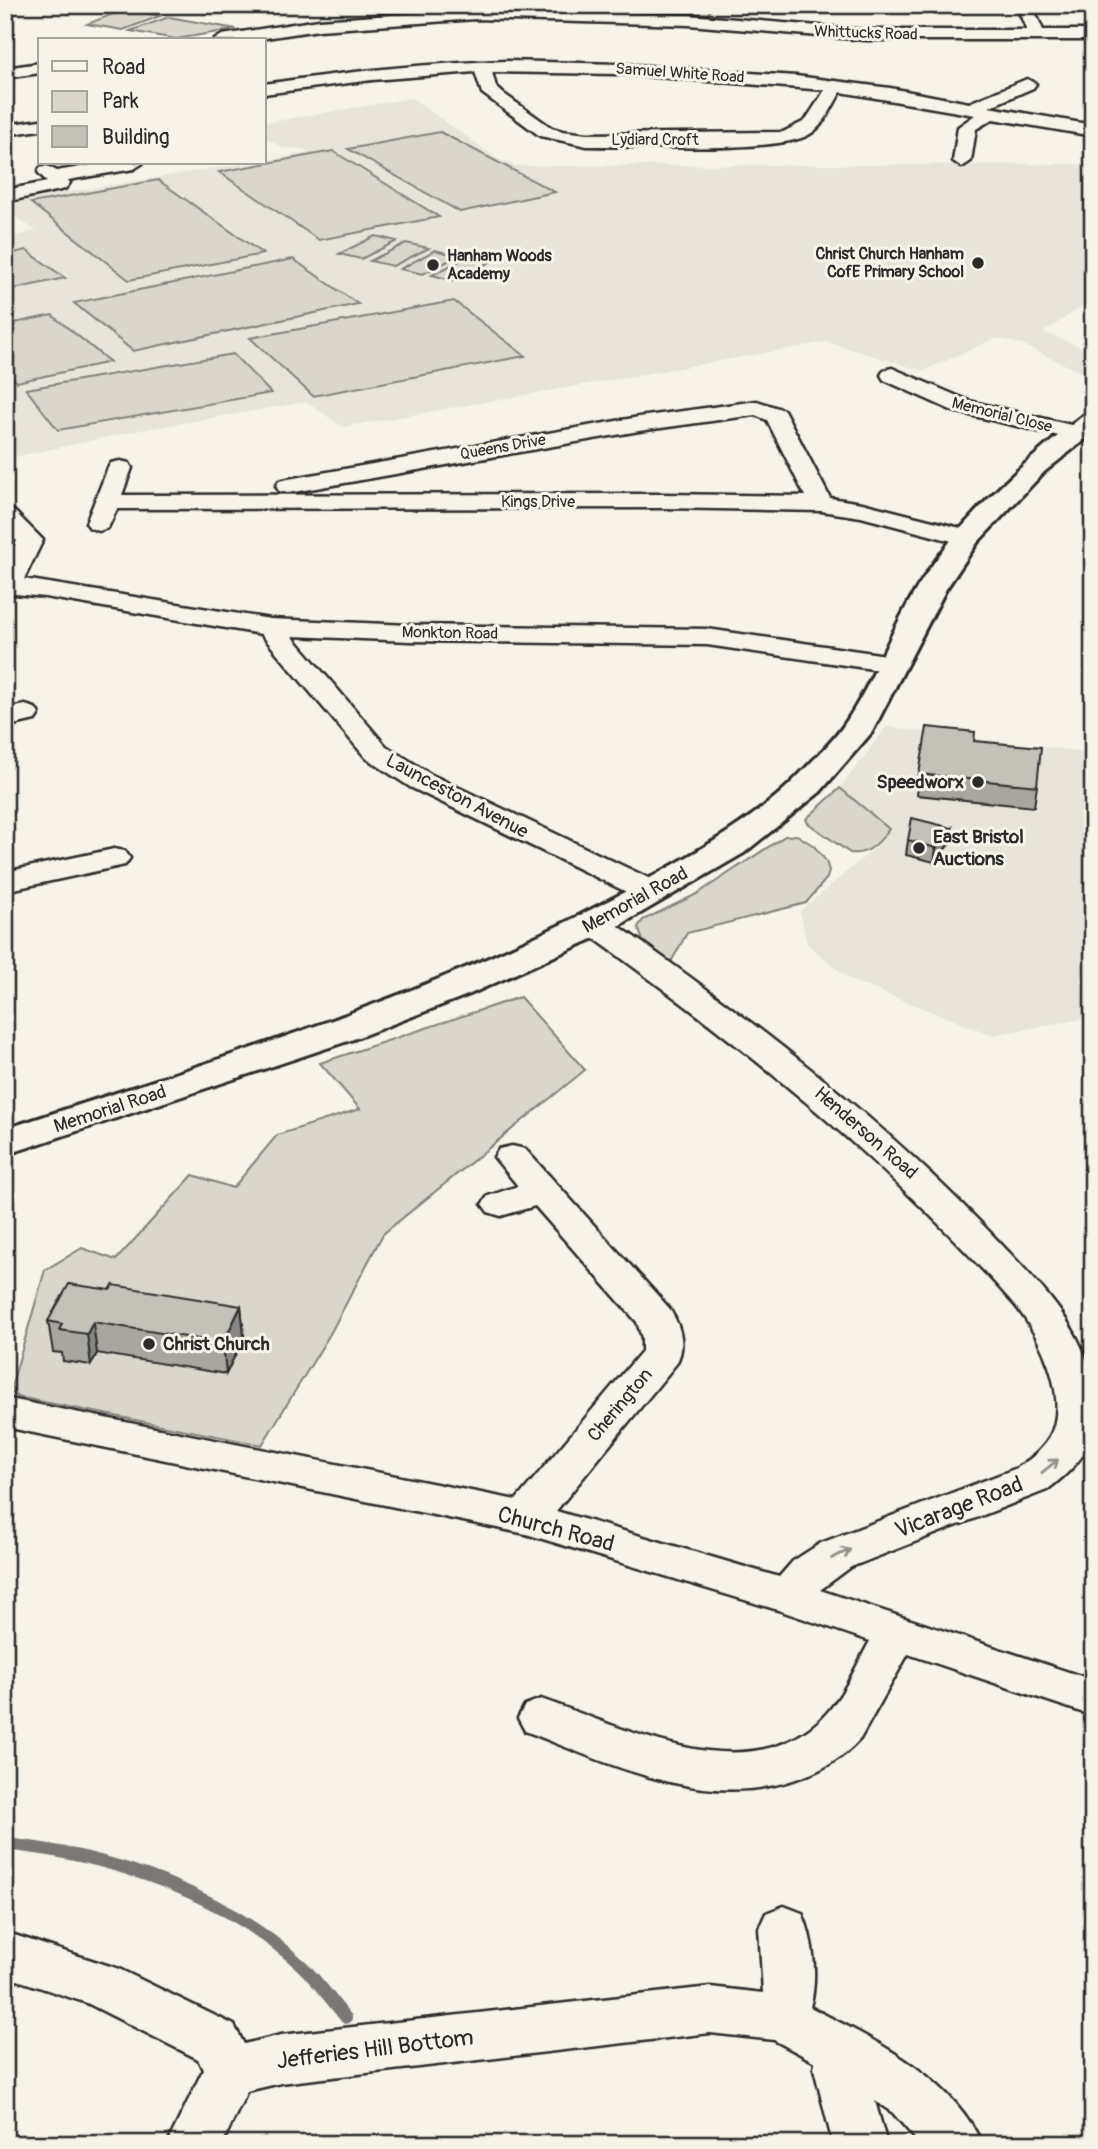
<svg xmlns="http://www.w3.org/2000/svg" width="1098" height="2149" font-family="Pangolin,sans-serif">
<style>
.built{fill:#e8e4da}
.green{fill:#dad6cc;stroke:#82807c;stroke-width:2}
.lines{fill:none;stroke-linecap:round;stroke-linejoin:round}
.stream{stroke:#7a7874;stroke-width:12}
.minor-casing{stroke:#2b2b2b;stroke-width:5}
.tertiary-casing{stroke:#2b2b2b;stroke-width:6}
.minor{fill:#f7f3e8;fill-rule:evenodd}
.tertiary{fill:#f7f3e8;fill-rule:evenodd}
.wall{fill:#a9a69f;stroke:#2b2b2b;stroke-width:2}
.shaded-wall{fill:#898782;stroke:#2b2b2b;stroke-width:2}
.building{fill:#c4c1b9;stroke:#2b2b2b;stroke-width:2}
.oneway{stroke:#918f8a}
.poi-dot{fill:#2b2b2b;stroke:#f7f3e8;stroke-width:2.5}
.labels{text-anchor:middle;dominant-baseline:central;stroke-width:6;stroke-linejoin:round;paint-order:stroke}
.far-street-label{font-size:16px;fill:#2b2b2b;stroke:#f7f3e8}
.far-poi-label{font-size:16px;font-weight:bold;fill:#2b2b2b;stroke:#f7f3e8;text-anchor:end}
.poi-label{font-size:19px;font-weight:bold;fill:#2b2b2b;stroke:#f7f3e8;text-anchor:start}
.street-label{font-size:19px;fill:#2b2b2b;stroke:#f7f3e8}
.near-street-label{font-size:23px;fill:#2b2b2b;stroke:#f7f3e8}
</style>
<rect width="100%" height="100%" fill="#f7f3e8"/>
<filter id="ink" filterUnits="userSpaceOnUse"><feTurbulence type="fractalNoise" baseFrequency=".0143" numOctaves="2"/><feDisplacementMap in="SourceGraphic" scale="14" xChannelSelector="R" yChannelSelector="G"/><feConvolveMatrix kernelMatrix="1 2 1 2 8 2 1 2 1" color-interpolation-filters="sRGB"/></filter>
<g filter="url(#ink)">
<!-- built -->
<path class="built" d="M412,98L498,159L515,166L1093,164V299L1044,332L1093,352V378L1021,344L996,338L923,371L827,342L343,427L306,402L141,430L5,459V238L36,231L5,210V202L247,163H264V160L309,153L305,149L283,148L264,137V123Z
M886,727L1093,753V1017L992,1035L850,980L807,944L800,911L876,847L889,829L840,788Z"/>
<!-- green -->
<path class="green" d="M608,5H712L707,18L613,13L607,10Z
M126,9L160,16L123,30L87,24Z
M169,17L236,29L176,39L130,31Z
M440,132L555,192L460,212L348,149Z
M333,151L439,217L319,240L219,172Z
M158,180L263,254L129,280L31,203Z
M375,236L397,241L361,259L339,254Z
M406,243L429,248L393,266L370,261Z
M26,250L65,278L5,291V255Z
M435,250L458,256L423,274L400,269Z
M467,257L490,262L455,281L432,275Z
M293,259L358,304L133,351L74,303Z
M454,301L525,356L313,396L250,338Z
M52,315L110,362L17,382L5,372V325Z
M233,354L271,393L58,430L26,389Z
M840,788L889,829C879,843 869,855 850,853L808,823L806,819Z
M797,835L814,846L826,861L829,871L827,878L806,903L687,933L671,962L643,941L638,927L643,920L697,894L785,836Z
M520,997L585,1070L383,1234L330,1334L262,1445L18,1397L10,1391L45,1270L82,1248L116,1260L193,1175L233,1188L277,1135L360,1109L320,1063Z"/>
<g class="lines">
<!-- stream -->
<path class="stream" d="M5,1844C111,1855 221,1892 301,1965C318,1981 331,2000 346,2018"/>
<defs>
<path id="minor" d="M85,5H103L104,6L96,11Z
M1016,5H1032L1043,30H1093V40H866L689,25L476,19L319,30L252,40H214L222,35L319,20L476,9L689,15L866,30H1027Z
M507,61L618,64L796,76L890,88L969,103L1027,79L1036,84L1033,88L989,107L1093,125V136L993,119L976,129L971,161L962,167L953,161L958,127L975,115L841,92C832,106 825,125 810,134C778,154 632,146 587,146L540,136L482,93L475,72L372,80L264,94V84C345,72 425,63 507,61ZM492,72L618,74L825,90L805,121L783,132L587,134L562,131L552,128L504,94L496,87Z
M40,63V73L5,78V68Z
M40,120V130L5,135V125Z
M103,163H143L134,169L68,180L70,183L65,189L5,202V190L47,182L38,172L40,168L47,166L57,171Z
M892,368L969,401L1084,428L1088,433L1084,438L1076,440L953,411L884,380L881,375L884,370Z
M757,401L784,410L830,498L862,503L976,532L980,537L976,542L967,545L861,517L821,511L662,508L117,509L108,528L99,531L90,528L86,523L108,468L111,463L120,461L129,463L132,468L122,495L662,494L805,496L767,420L755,415L639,431L288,493L279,491L276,486L279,481L288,479L639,417Z
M5,509L14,511L43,540L24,579L270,619L410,625L707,629L893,656L903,658L907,664L903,670L893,672L707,645L410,641L292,636L386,746L432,775L661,884L666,891L661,898L650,901L639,898L410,787L366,758L261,634L45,597L5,593V564L17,541L5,530Z
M25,705L35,708L39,714L35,720L5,727V709Z
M114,849L125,851L130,858L125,865L5,891V872Z
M595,914L606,917C747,1016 884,1119 1002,1245C1039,1284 1081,1325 1092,1380C1094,1388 1093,1398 1093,1406C1093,1415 1094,1425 1093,1433C1087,1457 1065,1476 1047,1490L851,1567L820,1590L1093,1680V1716L908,1654L860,1739C841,1760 819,1772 793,1780C703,1810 608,1763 525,1731L518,1718L525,1705L541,1699C624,1727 741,1790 818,1722C842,1701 855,1668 870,1641L778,1610L526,1534L5,1427V1398L516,1500L642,1351V1338L637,1322L535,1206L501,1216L488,1212L482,1204L488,1196L518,1186L494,1157L499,1149L512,1146L525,1149L669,1308C680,1325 687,1345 676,1364L556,1511L779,1577L793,1561L821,1543L1017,1468C1029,1460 1042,1451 1049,1438C1071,1398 1040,1336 1015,1305C886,1159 741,1044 584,931L579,924L584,917Z
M784,1906L802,1913C814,1939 818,1979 810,2007C872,2039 952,2076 982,2144H920L893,2113L875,2101L887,2144H833L814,2069L815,2062L774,2040L710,2033L281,2083L247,2091L222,2144H167L203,2070L198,2059L87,2003L5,1976V1932L119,1969L234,2025L244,2044L281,2035L710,1987L763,1993L759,1928L766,1913Z"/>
<path id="tertiary" d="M1093,412V433L1044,472L977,543L946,589L872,732L820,792L744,853L608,932L470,994L351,1040L5,1155V1129C225,1057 448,992 650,878C700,850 759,817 799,775C815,758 836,739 848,719C875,678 891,630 917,588C960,519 1020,465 1084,415Z"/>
</defs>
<!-- minor casing -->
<use href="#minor" class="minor-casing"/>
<!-- tertiary casing -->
<use href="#tertiary" class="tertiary-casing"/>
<!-- minor -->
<use href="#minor" class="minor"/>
<!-- tertiary -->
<use href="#tertiary" class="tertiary"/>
</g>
<!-- wall -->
<path class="wall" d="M974,741L1037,786L1034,807L917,795L919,774Z
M952,828L950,843L934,862L906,855L908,840Z
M241,1306L244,1336L226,1374L97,1353L91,1365L63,1361L62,1353L53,1352L48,1321Z"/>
<!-- shaded-wall -->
<path class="shaded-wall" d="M952,828L950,843L934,862L936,848Z
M241,1306L244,1336L226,1374L223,1343Z
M93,1322L97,1353L91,1365L87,1334Z"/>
<!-- building -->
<path class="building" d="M927,727L975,732L974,741L1041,747L1037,786L919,774Z
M912,818L952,828L936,848L908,840Z
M69,1284L110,1290L113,1285L241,1306L223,1343L93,1322L87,1334L59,1330L62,1324L48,1321Z"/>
<!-- one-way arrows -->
<defs><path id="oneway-shaft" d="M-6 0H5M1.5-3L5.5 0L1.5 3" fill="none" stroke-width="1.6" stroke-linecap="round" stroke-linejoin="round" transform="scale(1.75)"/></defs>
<g class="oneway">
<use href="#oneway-shaft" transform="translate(1050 1466) rotate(-39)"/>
<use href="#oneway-shaft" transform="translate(841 1554) rotate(-25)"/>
</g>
</g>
<!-- markers -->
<g class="poi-dot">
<circle cx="978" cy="263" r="7"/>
<circle cx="433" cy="265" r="7"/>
<circle cx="978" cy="782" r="7"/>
<circle cx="919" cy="848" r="7"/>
<circle cx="149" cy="1344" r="7"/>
</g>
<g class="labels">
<!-- far-street labels -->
<g class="far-street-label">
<text transform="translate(866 33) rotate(2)">Whittucks Road</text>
<text transform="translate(680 73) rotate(4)">Samuel White Road</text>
<text x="655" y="140">Lydiard Croft</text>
<text transform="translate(1002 415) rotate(14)">Memorial Close</text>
<text transform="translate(503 447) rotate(-10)">Queens Drive</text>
<text x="538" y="502">Kings Drive</text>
<text transform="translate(450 633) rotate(1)">Monkton Road</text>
</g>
<!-- far-poi labels -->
<g class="far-poi-label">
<text x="964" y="254">Christ Church Hanham<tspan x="964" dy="18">CofE Primary School</tspan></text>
<text x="447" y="256" text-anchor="start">Hanham Woods<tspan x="447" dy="18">Academy</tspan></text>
</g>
<!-- poi labels -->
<g class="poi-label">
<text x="964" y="782" text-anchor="end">Speedworx</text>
<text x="933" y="837">East Bristol<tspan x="933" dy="22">Auctions</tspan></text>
<text x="163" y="1344">Christ Church</text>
</g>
<!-- street labels -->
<g class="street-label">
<text transform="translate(457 796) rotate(28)">Launceston Avenue</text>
<text transform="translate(635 900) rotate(-29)">Memorial Road</text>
<text transform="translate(110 1109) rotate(-18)">Memorial Road</text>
<text transform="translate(866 1133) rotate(41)">Henderson Road</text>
<text transform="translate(620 1405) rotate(-50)">Cherington</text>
</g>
<!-- near-street labels -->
<g class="near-street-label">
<text transform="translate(959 1507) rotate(-21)">Vicarage Road</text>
<text transform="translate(556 1529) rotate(15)">Church Road</text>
<text transform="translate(375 2049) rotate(-7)">Jefferies Hill Bottom</text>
</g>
</g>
<!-- margin -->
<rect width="1098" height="2149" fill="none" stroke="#f7f3e8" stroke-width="28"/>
<rect x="14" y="14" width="1070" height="2121" fill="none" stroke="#2b2b2b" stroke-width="2.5" filter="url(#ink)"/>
<!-- legend -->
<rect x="38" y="38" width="228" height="126" fill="#f7f3e8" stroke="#a5a39c" stroke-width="2"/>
<rect x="52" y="61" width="35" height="10" fill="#f7f3e8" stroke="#a5a39c" stroke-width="2"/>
<text x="102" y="74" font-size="21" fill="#2b2b2b">Road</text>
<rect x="52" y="91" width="35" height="21" fill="#dad6cc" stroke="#a5a39c" stroke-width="2"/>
<text x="102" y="108" font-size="21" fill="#2b2b2b">Park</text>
<rect x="52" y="126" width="35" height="21" fill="#c4c1b9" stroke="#a5a39c" stroke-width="2"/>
<text x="102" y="144" font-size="21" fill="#2b2b2b">Building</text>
</svg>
